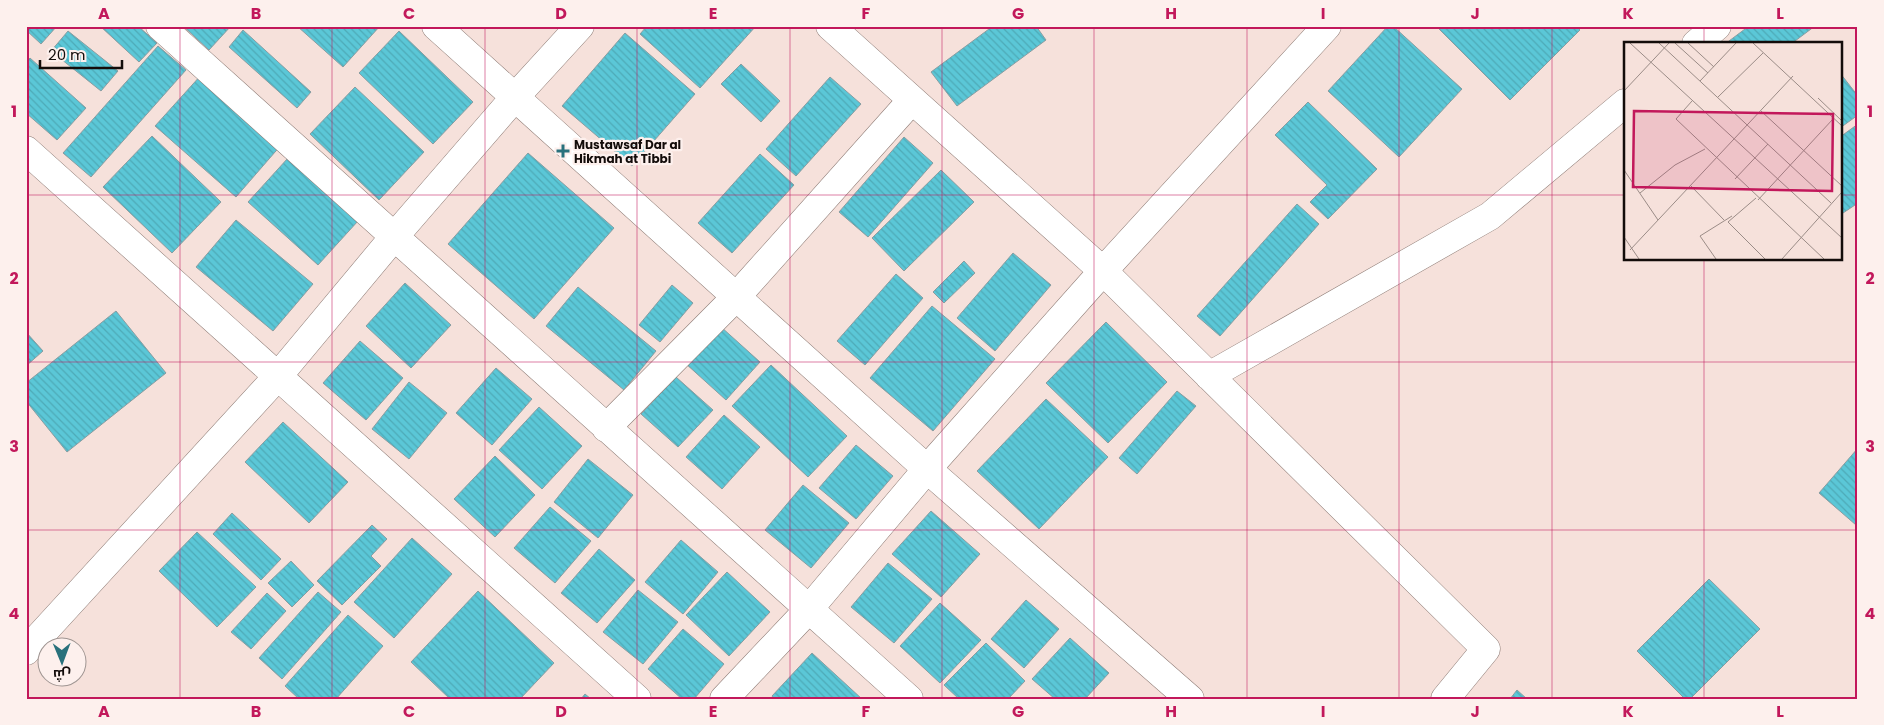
<svg xmlns="http://www.w3.org/2000/svg" width="1884" height="725" font-family="Poppins,Cairo,sans-serif">
<style>
.building{fill:url(#building-back-hatch);stroke:#899da1}
.lines{fill:none;stroke-linecap:round;stroke-linejoin:round}
.minor-casing{stroke:#8e7c76;stroke-width:29}
.minor{stroke:#fff;stroke-width:28}
.grid{fill:none;stroke:#c2185b;stroke-width:1;stroke-opacity:0.55}
.poi-dot{fill:#29717c;stroke:#fdf0ed;stroke-width:2}
.labels{text-anchor:middle;dominant-baseline:central;stroke-width:4.5;stroke-linejoin:round;paint-order:stroke}
.poi-label{font-size:12px;font-weight:bold;fill:#130c0a;stroke:#fdf0ed;text-anchor:start}
.inset-road{fill:none;stroke:#9b8c87;stroke-width:1}
.view{fill:#c2185b;fill-opacity:0.15;stroke:#c2185b;stroke-width:2.5}
.inset-edge{fill:none;stroke:#130c0a;stroke-width:2.5}
.neatline{fill:none;stroke:#c2185b;stroke-width:2}
.grid-label{font-size:16px;text-anchor:middle;font-weight:bold;fill:#c2185b}
</style>
<defs>
<pattern id="building-back-hatch" width="6" height="6" patternUnits="userSpaceOnUse" patternTransform="scale(1.25)"><rect width="6" height="6" fill="#5bc7d7"/><path d="M-1 5l2 2M0 0l6 6M5-1l2 2" fill="none" stroke="#4eaab7"/></pattern>
</defs>
<rect width="100%" height="100%" fill="#f6e1db"/>
<!-- building -->
<path class="building" d="M26,26H57L41,44L26,30Z
M100,26H138L157,43L139,62Z
M183,26H231L209,50Z
M297,26H380L343,67Z
M647,26H756L700,88L640,34Z
M993,26H1036L1046,40L957,106L931,72Z
M1388,26H1393L1462,89L1399,157L1328,91Z
M1436,26H1576L1580,30L1510,100Z
M1749,26H1815L1791,44H1725Z
M243,30L311,92L297,108L229,47Z
M68,31L118,71L101,91L51,51Z
M399,31L473,102L433,144L359,73Z
M625,33L695,94L632,166L562,106Z
M158,46L186,70L91,177L63,153Z
M30,58L86,108L57,140L26,113V62Z
M741,64L780,101L761,122L721,84Z
M1840,73L1858,96V115L1840,128Z
M202,74L282,144L236,197L155,126Z
M830,77L861,104L796,176L766,149Z
M355,87L424,152L379,200L310,134Z
M1308,102L1377,169L1328,219L1310,202L1327,185L1275,135Z
M1858,124V203L1840,215V137Z
M152,136L221,202L172,253L103,187Z
M904,137L933,163L868,237L839,212Z
M528,153L614,228L534,319L448,244Z
M760,154L794,185L732,253L698,223Z
M288,158L358,221L318,265L248,202Z
M941,170L974,202L904,271L872,238Z
M1297,204L1319,224L1220,336L1197,316Z
M236,220L313,284L273,331L196,267Z
M1013,253L1051,285L995,351L957,318Z
M964,261L975,273L944,303L933,292Z
M896,274L923,298L865,365L837,341Z
M405,283L451,325L411,368L366,326Z
M672,285L693,303L660,342L639,325Z
M578,287L656,351L624,390L546,326Z
M932,306L995,359L933,431L870,378Z
M116,311L166,373L67,452L26,401V383Z
M1106,322L1167,382L1108,443L1046,383Z
M720,326L760,362L726,400L685,363Z
M26,332L43,351L26,366Z
M360,341L403,378L366,420L323,383Z
M771,365L847,436L808,477L732,406Z
M496,368L532,399L492,445L456,413Z
M676,377L713,410L678,447L641,414Z
M409,382L447,413L409,459L372,429Z
M1177,391L1196,406L1137,474L1119,458Z
M1046,399L1108,457L1039,529L977,471Z
M539,407L582,446L542,489L499,450Z
M724,415L760,447L722,489L686,457Z
M283,422L348,482L309,523L245,462Z
M856,445L893,476L856,519L819,488Z
M1858,448V523L1856,525L1819,493Z
M495,456L535,495L495,537L454,499Z
M588,459L633,495L598,538L554,502Z
M803,485L849,523L811,568L765,530Z
M550,507L591,541L555,583L514,548Z
M931,511L980,554L941,597L892,554Z
M232,513L281,559L261,580L213,534Z
M372,525L387,539L371,556L381,566L342,605L317,581Z
M197,532L256,587L217,627L159,571Z
M412,538L452,574L394,638L354,602Z
M681,540L718,572L683,614L645,582Z
M599,549L635,580L597,623L561,593Z
M291,561L314,585L292,607L268,583Z
M888,563L932,599L894,643L851,607Z
M727,572L770,612L729,656L686,615Z
M1709,579L1760,629L1690,699H1685L1637,651Z
M638,590L678,622L643,664L603,632Z
M478,591L554,663L520,699H450L411,662Z
M318,592L341,612L282,679L259,658Z
M267,593L286,611L251,649L231,632Z
M1026,600L1059,629L1024,668L991,639Z
M940,603L981,640L940,683L900,646Z
M348,615L383,646L336,699H299L285,686Z
M683,629L724,664L694,699H682L648,669Z
M1070,638L1109,673L1085,699H1055L1032,679Z
M986,643L1025,681L1008,699H959L944,685Z
M812,653L862,699H774L772,696Z
M1517,690L1527,699H1510Z
M585,694L591,699H581Z"/>
<g class="lines">
<defs>
<path id="minor" d="M160,26L909,699
M436,26L927,469L1190,699
M830,26L1103,271L1486,649L1445,699
M1696,44L1717,26
M26,150L637,699
M1209,376L1490,216L1625,103
M606,428L736,297L912,100
M26,651L278,376L393,238L515,97L580,26
M724,699L809,609L927,469L1103,271L1327,26"/>
</defs>
<!-- minor casing -->
<use href="#minor" class="minor-casing"/>
<!-- minor -->
<use href="#minor" class="minor"/>
</g>
<!-- grid -->
<path class="grid" d="M180,26V699M332,26V699M485,26V699M637,26V699M790,26V699M942,26V699M1094,26V699M1247,26V699M1399,26V699M1552,26V699M1704,26V44M26,195H1625M1840,195H1858M1704,259V699M26,362H1858M26,530H1858"/>
<!-- markers -->
<path class="poi-dot" d="M560.5 143.5h5v5h5v5h-5v5h-5v-5h-5v-5h5z"/>
<g class="labels">
<!-- poi labels -->
<g class="poi-label">
<text x="574" y="144">Mustawsaf Dar al<tspan x="574" dy="14">Hikmah at Tibbi</tspan></text>
</g>
</g>
<!-- overview -->
<g transform="translate(1624 42)">
<rect width="218" height="218" fill="#f6e1db"/>
<path class="inset-road" d="M6,1L218,196M35,1L207,161M51,1L84,31M64,1L90,25M129,1L218,84M76,39L112,1M0,49L45,1M94,55L139,11M194,56L218,79M68,59L52,77L200,217M137,69L218,144M0,128L34,178M111,137L144,102M67,144L100,178M16,151L51,123L81,107M132,156L104,180L141,217M134,158L209,77M0,195L15,217M6,208L169,34M92,217L76,194L108,174M158,217L218,150"/>
<path class="view" d="M10,69L209,72L208,149L9,145Z"/>
<rect width="218" height="218" class="inset-edge"/>
</g>
<!-- border -->
<rect width="1884" height="725" fill="none" stroke="#fdf0ed" stroke-width="55"/>
<!-- north arrow -->
<g transform="translate(62 662) rotate(179)"><circle r="24" fill="#fdf0ed" stroke="#9f9592"/>
<path d="M0-4L9 19L0 12L-9 19Z" fill="#29717c"/>
<text y="-8" font-size="14" font-weight="bold" text-anchor="middle" fill="#130c0a">ش</text>
</g>
<!-- scale -->
<path d="M40 60v8h82v-8" fill="none" stroke="#130c0a" stroke-width="2.5"/>
<text x="48" y="60" font-size="15" fill="#130c0a" stroke="#fdf0ed" stroke-width="4" paint-order="stroke">20 m</text>
<rect x="28" y="28" width="1828" height="670" class="neatline"/>
<g class="grid-label">
<text x="104" y="19">A</text>
<text x="256" y="19">B</text>
<text x="409" y="19">C</text>
<text x="561" y="19">D</text>
<text x="713" y="19">E</text>
<text x="866" y="19">F</text>
<text x="1018" y="19">G</text>
<text x="1171" y="19">H</text>
<text x="1323" y="19">I</text>
<text x="1475" y="19">J</text>
<text x="1628" y="19">K</text>
<text x="1780" y="19">L</text>
<text x="14" y="117">1</text>
<text x="1870" y="117">1</text>
<text x="14" y="284">2</text>
<text x="1870" y="284">2</text>
<text x="14" y="452">3</text>
<text x="1870" y="452">3</text>
<text x="14" y="619">4</text>
<text x="1870" y="619">4</text>
<text x="104" y="717">A</text>
<text x="256" y="717">B</text>
<text x="409" y="717">C</text>
<text x="561" y="717">D</text>
<text x="713" y="717">E</text>
<text x="866" y="717">F</text>
<text x="1018" y="717">G</text>
<text x="1171" y="717">H</text>
<text x="1323" y="717">I</text>
<text x="1475" y="717">J</text>
<text x="1628" y="717">K</text>
<text x="1780" y="717">L</text>
</g>
</svg>
